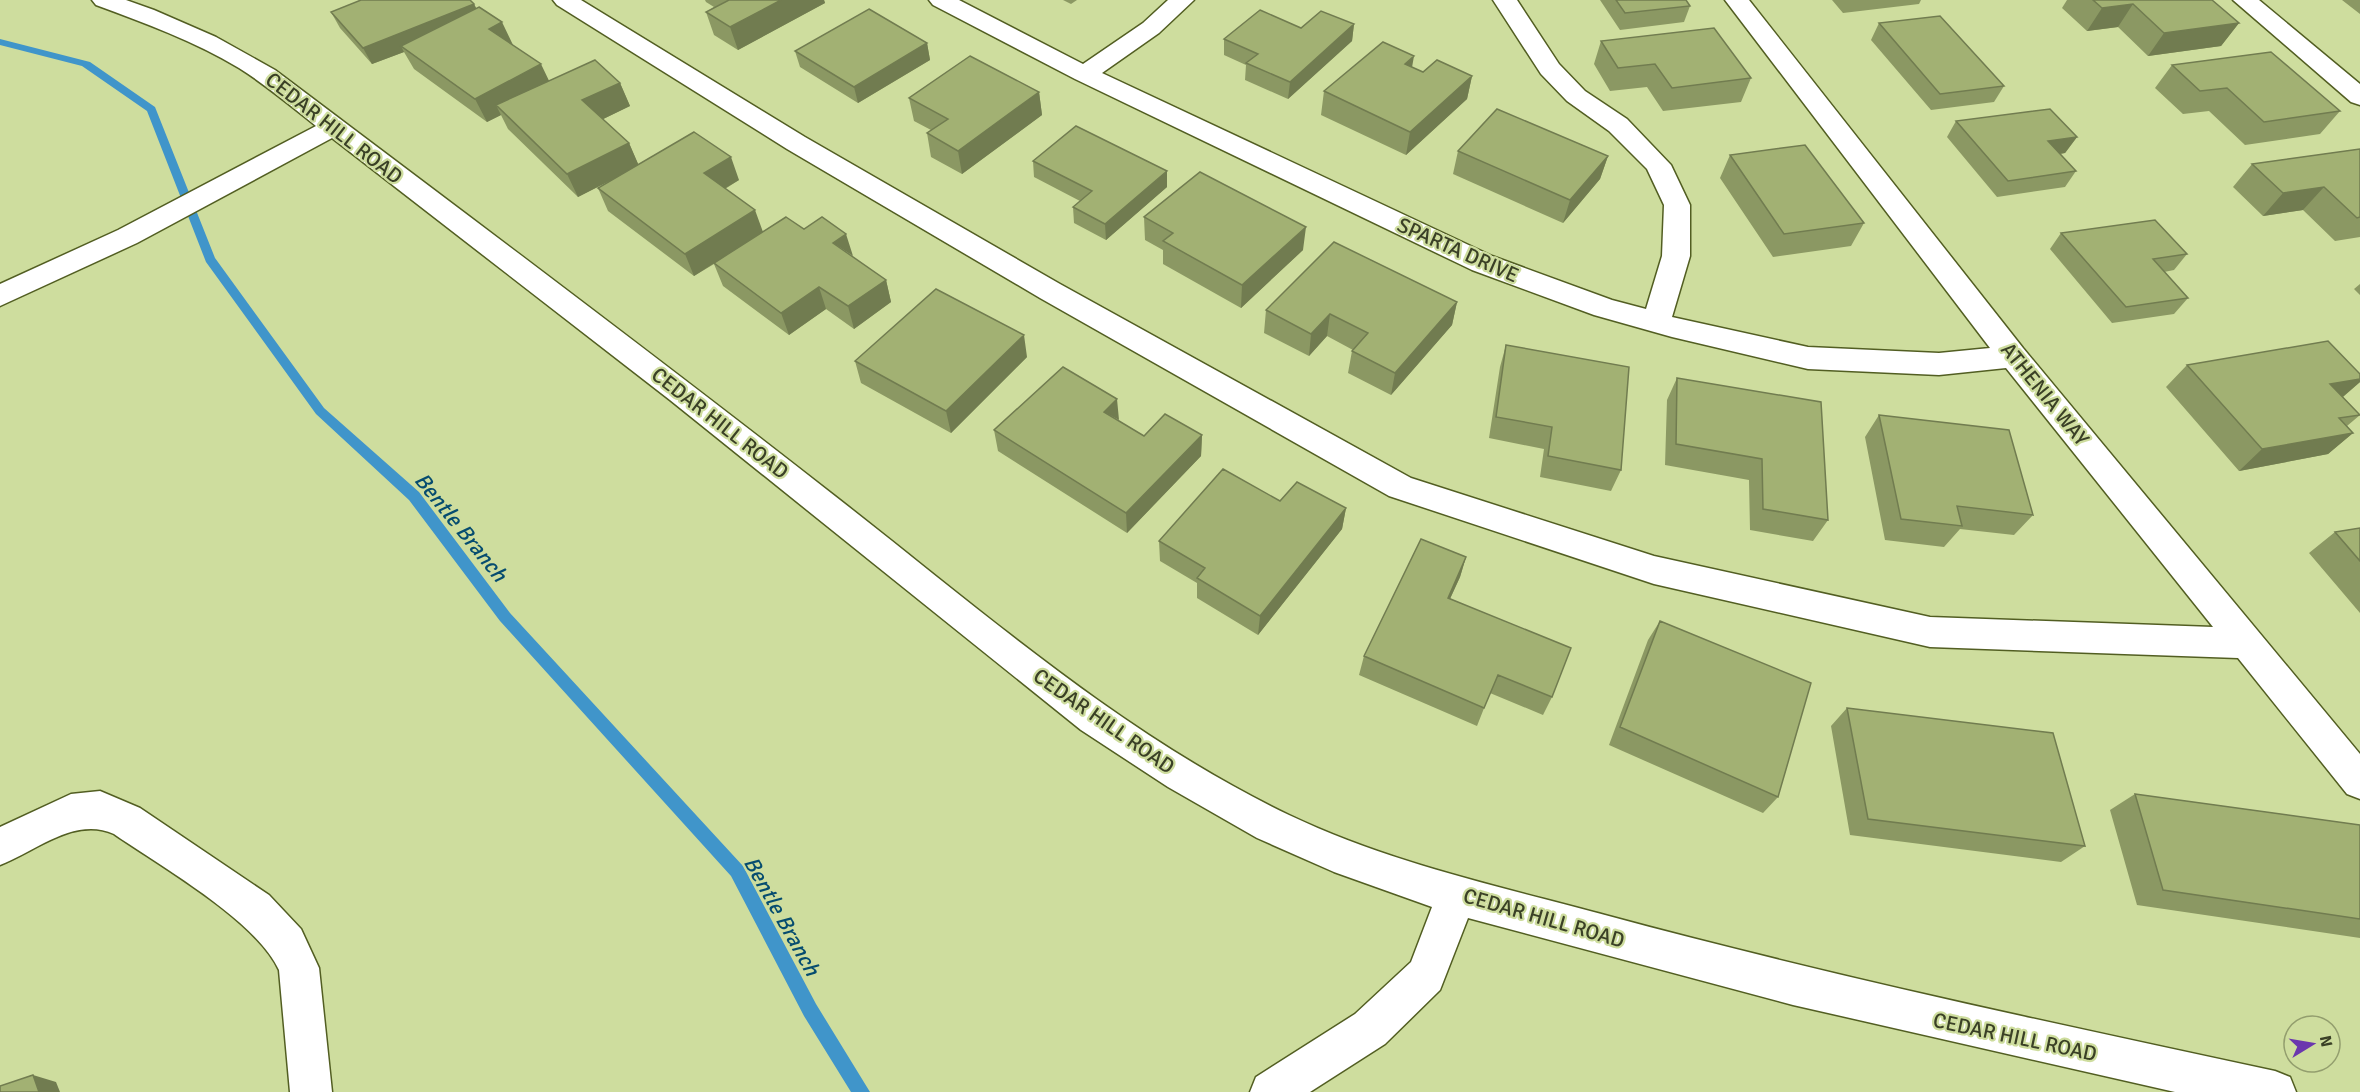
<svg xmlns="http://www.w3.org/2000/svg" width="2360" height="1092" font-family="Signika,sans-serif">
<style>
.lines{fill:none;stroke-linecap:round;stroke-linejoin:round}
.stream{fill:#4095ca;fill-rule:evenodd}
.minor-casing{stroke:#525e22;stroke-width:3}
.minor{fill:#fff;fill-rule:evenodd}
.wall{fill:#8b9863}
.shaded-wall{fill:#717c50}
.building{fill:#a2b173;stroke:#717c50;stroke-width:1.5}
.labels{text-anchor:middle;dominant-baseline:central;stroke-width:4.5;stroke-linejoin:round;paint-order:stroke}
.street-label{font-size:21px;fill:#3a4026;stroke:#cedd9e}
.water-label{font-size:22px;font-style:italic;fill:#064c6f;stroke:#cedd9e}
</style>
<rect width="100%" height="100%" fill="#cedd9e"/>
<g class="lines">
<!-- stream -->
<path class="stream" d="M0,39L90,62L155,107L215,258L324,408L419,492L510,613L743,866L816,1004L870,1092H851L804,1016L731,876L500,621L409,500L316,414L206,262L147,111L82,66L0,45Z"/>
<defs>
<path id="minor" d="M92,0H126L154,10L216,37L275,70C461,210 647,349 831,493C978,607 1120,734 1289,815C1390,863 1498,886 1605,915C1827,975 2051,1023 2275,1071L2290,1077L2296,1092H2175L1793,1005L1468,918L1440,990L1385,1044L1310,1092H1250L1256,1077L1355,1014L1411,962L1432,907L1334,872L1257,838L1168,787L1081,730L670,400L332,138L137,243L0,306V284L118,230L316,126C291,106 266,85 239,68C194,41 145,23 96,5Z
M553,0H581L805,137L1060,284L1411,478L1654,556L1930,617L2213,627L2006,368L1939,375L1808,369L1672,337L1594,315L1472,270L1075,79L933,5L929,0H959L1083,64L1143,23L1168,0H1194L1159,33L1102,73L1492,256L1612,300L1646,309L1662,256L1664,205L1647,169L1609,131L1567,101L1541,74L1493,0H1517L1559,64L1585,91L1627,119L1671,165L1690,205V256L1672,317L1808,347L1939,353L1990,348L1725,0H1749L2023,348L2360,754V799L2347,794L2238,658L1930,647L1654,584L1389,496L1040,298L787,149L557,5Z
M2233,0H2259L2360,84V105L2351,102Z
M100,791L140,808L269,895L301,929L319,968L332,1092H290L279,970C256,920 160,866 114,834C75,816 36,851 0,865V827L71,794Z"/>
</defs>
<!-- minor casing -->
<use href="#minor" class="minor-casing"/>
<!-- minor -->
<use href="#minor" class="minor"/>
</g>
<!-- wall -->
<path class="wall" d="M705,0H824L825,3L738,50L714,35L706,12L714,7L706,2Z
M1063,0H1077L1071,4Z
M1600,0H1686L1690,6L1684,22L1620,30Z
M1832,0H1921L1919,4L1843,13Z
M2067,0H2212L2239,23L2221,46L2148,56L2118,27L2087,31L2062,8Z
M2342,0H2360V14Z
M474,4L476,8L549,81L620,83L630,106L603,119L629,143L638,164L739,180L725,189L763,232L804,229L852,257L886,280L891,302L854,329L826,309L789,335L723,286L714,264L694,276L608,211L598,188L609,181L578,197L508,129L501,115L487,122L414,69L404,52L372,64L340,28L331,12Z
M1879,23L2004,86L1994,102L1931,110L1871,40Z
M1354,24L1352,41L1288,99L1245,80L1246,65L1224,55V39L1301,28Z
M1601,41L1751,78L1741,102L1663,111L1647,87L1610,91L1594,64Z
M927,43L930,60L858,103L800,67L795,51Z
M2172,65L2340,111L2320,134L2245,145L2209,111L2183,114L2155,88Z
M1412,67L1423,72L1472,76L1467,99L1406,155L1321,115L1324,91Z
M1039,92L1042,115L962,174L931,157L927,133L931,130L914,121L909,98Z
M1956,121L2077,137L2065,153L2060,154L2076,171L2065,187L1997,197L1947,137Z
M2360,149V237L2335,241L2303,210L2263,216L2233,187L2252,164Z
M1458,151L1608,156L1600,179L1563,223L1453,174Z
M1730,155L1864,223L1851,246L1773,257L1720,178Z
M1033,161L1167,187L1106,240L1074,223L1073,207L1080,201L1034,177Z
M1144,217L1303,250L1241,308L1163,264V250L1145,240Z
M2061,233L2187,254L2174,270L2164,272L2188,298L2174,314L2112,323L2050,249Z
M2360,284V295L2354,289Z
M1457,302L1452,325L1391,395L1348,373L1352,351L1353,350L1327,336L1309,356L1264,333L1266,310Z
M1506,345L1621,470L1611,491L1540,477L1544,449L1489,438L1500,367Z
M1027,357L951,433L861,383L855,361Z
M2187,365L2360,374V382L2343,397L2360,415L2347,426L2353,433L2328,454L2239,471L2166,387Z
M1677,378L1828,520L1813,541L1750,530L1749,480L1665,465L1667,400Z
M1879,415L2033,515L2014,535L1960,529L1944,547L1885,540L1865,437Z
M1118,421L1144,436L1202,435L1201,456L1127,533L998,451L994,430Z
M1280,501L1346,508L1342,529L1258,635L1197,598V583L1160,561L1159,541Z
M2360,528V613L2309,553L2335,532Z
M1466,557L1460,577L1450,599L1552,697L1543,715L1490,693L1477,726L1359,675L1364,656Z
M1660,621L1778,797L1763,813L1609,745L1648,640Z
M1847,708L2085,846L2061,862L1850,835L1831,726Z
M2135,794L2360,825V938L2137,905L2110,810Z"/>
<!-- shaded-wall -->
<path class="shaded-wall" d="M781,0H824L825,3L738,50L730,27Z
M474,4L482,20L401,46L404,52L372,64L363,48Z
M2133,4L2118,27L2087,31L2102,8Z
M502,22L513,45L489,29Z
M2239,23L2221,46L2148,56L2164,33Z
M1354,24L1352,41L1288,99L1290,82Z
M927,43L930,60L858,103L854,87Z
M1414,56L1410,79L1405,64Z
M541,64L552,87L496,105L501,115L487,122L475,99Z
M1472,76L1467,99L1406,155L1410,132Z
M620,83L630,106L593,124L582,100Z
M1039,92L1042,115L962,174L958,151Z
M2077,137L2065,153L2037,157L2048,141Z
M629,143L639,166L578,197L567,174Z
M1608,156L1600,179L1563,223L1570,200Z
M731,157L739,180L712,196L704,173Z
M1167,171V187L1106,240L1105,224Z
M2324,187L2303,210L2263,216L2283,193Z
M755,210L763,232L694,276L685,254Z
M1306,227L1303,250L1241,308L1242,285Z
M846,234L853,256L833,243Z
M886,280L891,302L854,329L848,306Z
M819,287L826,309L789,335L781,313Z
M1457,302L1452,325L1391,395L1395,373Z
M1330,314L1327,336L1309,356L1311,334Z
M1024,335L1027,357L951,433L946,411Z
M2360,379V382L2339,400L2330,384Z
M1117,399L1119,420L1104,412Z
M2353,433L2328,454L2239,471L2262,449Z
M1202,435L1201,456L1127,533L1126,513Z
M1346,508L1342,529L1258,635L1260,616Z
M1466,557L1460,577L1441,618L1448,598Z
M33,1075L56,1082L60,1092H39Z"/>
<!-- building -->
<path class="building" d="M361,0H470L474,4L363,48L331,12Z
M729,0H781L730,27L706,12Z
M1616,0H1686L1690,6L1625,13Z
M2093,0H2212L2239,23L2164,33L2133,4L2102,8Z
M479,7L502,22L489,29L541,64L475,99L401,46Z
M869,9L927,43L854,87L795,51Z
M1260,10L1301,28L1321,11L1354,24L1290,82L1246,63L1258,54L1224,39Z
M1940,16L2004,86L1940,94L1879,23Z
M1714,28L1751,78L1672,88L1655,64L1618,68L1601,41Z
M1383,42L1414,56L1405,64L1423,72L1437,60L1472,76L1410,132L1324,91Z
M2271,52L2340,111L2264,122L2227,88L2200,91L2172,65Z
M970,56L1039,92L958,151L927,133L948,119L909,98Z
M595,60L620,83L582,100L629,143L567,174L496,105Z
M1497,109L1608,156L1570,200L1458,151Z
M2050,109L2077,137L2048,141L2076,171L2008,181L1956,121Z
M1076,126L1167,171L1105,224L1073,207L1092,191L1033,161Z
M694,132L731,157L704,173L755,210L685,254L598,188Z
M1805,145L1864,223L1784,234L1730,155Z
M2360,149V217L2357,218L2324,187L2283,193L2252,164Z
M1200,172L1306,227L1242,285L1163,241L1173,233L1144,217Z
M786,217L804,229L822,217L846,234L833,243L886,280L848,306L819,287L781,313L714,263Z
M2155,220L2187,254L2153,259L2188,298L2126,307L2061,233Z
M1334,242L1457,302L1395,373L1352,351L1368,333L1330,314L1311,334L1266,310Z
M936,289L1024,335L946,411L855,361Z
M2328,341L2360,374V379L2330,384L2360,415L2339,418L2353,433L2262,449L2187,365Z
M1506,345L1629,367L1621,470L1548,456L1552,427L1496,417Z
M1063,367L1117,399L1104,412L1144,436L1165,414L1202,435L1126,513L994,430Z
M1677,378L1821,402L1828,520L1763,509L1762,459L1676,444Z
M1879,415L2009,430L2033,515L1957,506L1962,526L1901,519Z
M1223,469L1280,501L1297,482L1346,508L1260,616L1197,578L1205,568L1159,541Z
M2360,528V561L2335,532Z
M1421,539L1466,557L1448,598L1571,648L1552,697L1498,675L1484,708L1364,656Z
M1660,621L1811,683L1778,797L1620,727Z
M1847,708L2053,733L2085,846L1868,819Z
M2135,794L2360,825V919L2163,890Z
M33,1075L39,1092H0V1086Z"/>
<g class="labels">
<!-- street labels -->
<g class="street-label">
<text transform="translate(334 128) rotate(38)">CEDAR HILL ROAD</text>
<text transform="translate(1458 250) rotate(24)">SPARTA DRIVE</text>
<text transform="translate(2045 394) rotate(51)">ATHENIA WAY</text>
<text transform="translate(720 423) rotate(38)">CEDAR HILL ROAD</text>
<text transform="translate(1104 721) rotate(35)">CEDAR HILL ROAD</text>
<text transform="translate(1544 918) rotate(16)">CEDAR HILL ROAD</text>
<text transform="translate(2015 1037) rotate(12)">CEDAR HILL ROAD</text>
</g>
<!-- water labels -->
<g class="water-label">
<text transform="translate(461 527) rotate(51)">Bentle Branch</text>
<text transform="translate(782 916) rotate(61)">Bentle Branch</text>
</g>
</g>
<!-- north arrow -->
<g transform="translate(2312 1044) rotate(79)"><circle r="28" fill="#cedd9e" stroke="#939e6e" stroke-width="1.5"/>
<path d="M0-4.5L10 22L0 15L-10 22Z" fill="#6b37ae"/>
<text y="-9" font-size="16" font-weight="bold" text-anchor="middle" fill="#3a4026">N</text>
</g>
</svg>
